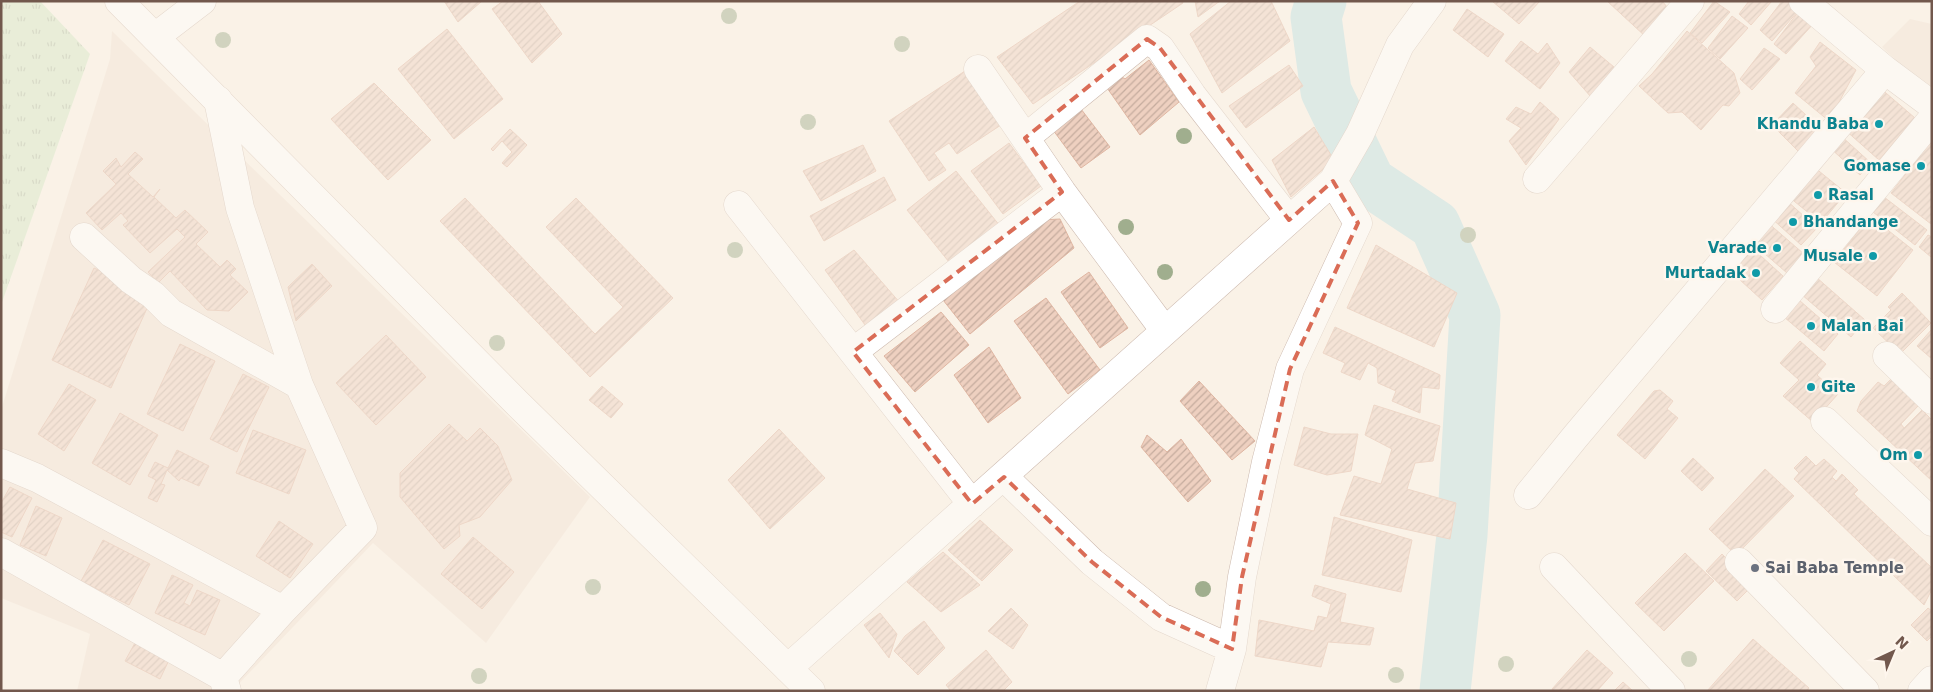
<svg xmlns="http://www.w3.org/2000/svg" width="1933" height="692" font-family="'DejaVu Sans',sans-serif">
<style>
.residential{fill:#f2e3d6}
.grass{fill:url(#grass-tufts)}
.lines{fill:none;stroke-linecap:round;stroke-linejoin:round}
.river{stroke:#bddfe3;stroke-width:51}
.building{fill:url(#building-hatch);stroke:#dfb6a2}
.minor-casing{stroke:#ccb9ae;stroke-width:29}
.secondary-casing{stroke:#d0bbae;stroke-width:29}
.minor{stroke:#fff;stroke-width:28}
.secondary{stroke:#fff;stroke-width:28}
.tree{fill:#a0ae8e}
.marked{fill:none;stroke:#da6c56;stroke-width:4;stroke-dasharray:10 6;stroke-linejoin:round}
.culture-dot{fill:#0f9aa8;stroke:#fef6ed;stroke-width:2}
.worship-dot{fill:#6b7280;stroke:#fef6ed;stroke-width:2}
.labels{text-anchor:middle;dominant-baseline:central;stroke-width:5;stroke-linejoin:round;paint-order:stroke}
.culture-label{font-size:15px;font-weight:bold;fill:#0d838f;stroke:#fef6ed;text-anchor:end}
.worship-label{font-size:15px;font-weight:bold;fill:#5b616d;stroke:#fef6ed;text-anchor:start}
</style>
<defs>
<pattern id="grass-tufts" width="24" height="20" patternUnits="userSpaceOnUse" patternTransform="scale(1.25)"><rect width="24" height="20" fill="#d5e7c6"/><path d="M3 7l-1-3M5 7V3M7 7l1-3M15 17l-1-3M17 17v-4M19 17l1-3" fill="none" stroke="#b1bea3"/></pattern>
<pattern id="building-hatch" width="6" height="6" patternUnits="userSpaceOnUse" patternTransform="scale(1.25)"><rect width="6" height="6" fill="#eed0c0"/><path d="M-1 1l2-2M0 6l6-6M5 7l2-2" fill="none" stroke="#c5ac9e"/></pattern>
</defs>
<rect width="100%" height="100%" fill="#faf2e7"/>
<!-- residential -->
<path class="residential" d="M1910,19L1932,24V95L1882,47Z
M112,31L590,497L486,643L373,543L232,691H77L90,634L1,598V410L110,59Z"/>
<!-- grass -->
<path class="grass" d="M1,1H40L90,54L1,305Z"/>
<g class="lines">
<!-- river -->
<path class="river" d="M1321,1L1316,17L1326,91L1370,182L1435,225L1475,315L1462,535L1445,691"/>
</g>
<!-- building -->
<path class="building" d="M444,1H482L458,22Z
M503,1H538L562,34L532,63L492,9Z
M1080,1H1182L1183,3L1033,104L997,57Z
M1195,1H1220L1198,17Z
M1231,1H1271L1290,41L1222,93L1190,34Z
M1492,1H1540L1519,24Z
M1607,1H1662L1668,8L1646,37Z
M1714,1L1730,12L1702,43L1690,33Z
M1749,1H1772L1751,25L1739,14Z
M1782,1H1788L1799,10L1772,41L1760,30Z
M1467,9L1504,34L1488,57L1453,30Z
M1798,12L1814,23L1786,54L1774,44Z
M1732,16L1748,28L1720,59L1708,48Z
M447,29L503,99L454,139L398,69Z
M1687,31L1734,73L1740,93L1729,106L1723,105L1701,130L1682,112L1668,113L1639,86L1652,74Z
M1521,41L1538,54L1547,43L1560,63L1540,89L1505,61Z
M1820,42L1856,70L1829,121L1795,93L1816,66L1810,57Z
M1590,47L1614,67L1591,97L1569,72Z
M1764,48L1780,59L1752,90L1740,79Z
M1149,60L1179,102L1140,135L1105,85L1118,74L1125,79Z
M1289,65L1303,86L1246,128L1229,106Z
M968,69L1004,123L957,154L949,143L934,153L946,170L929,181L889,121Z
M374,83L431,140L388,180L331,119Z
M1879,87L1915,118L1879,160L1844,129Z
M1540,102L1559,119L1526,165L1509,141L1521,128L1506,119L1516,107L1531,114Z
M1793,103L1820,128L1799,152L1772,125Z
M1081,109L1110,147L1081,168L1053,130Z
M1314,127L1334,160L1291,197L1272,160Z
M510,129L527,145L507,167L502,163L512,152L502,141L493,151L491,149Z
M1840,135L1871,163L1860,175L1829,147Z
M1932,140V223L1931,224L1891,193Z
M1009,143L1041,186L1003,214L971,171Z
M863,145L876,171L821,201L803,171Z
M135,152L143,159L128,174L153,197L160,189L154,197L176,218L185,210L208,232L196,244L220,267L227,260L236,269L230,275L248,292L229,311L207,310L170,271L158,283L148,272L185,237L177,229L150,253L123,225L128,221L121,213L102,230L86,213L116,184L103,171L116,158L121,167Z
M1814,167L1846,193L1821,223L1789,197Z
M956,171L1000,226L949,262L907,210Z
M884,177L896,200L824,241L810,216Z
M1884,197L1927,230L1915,245L1873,212Z
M465,198L595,334L623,307L546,227L576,198L673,298L590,377L440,221Z
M1785,199L1817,228L1801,245L1769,216Z
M1870,216L1913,250L1877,296L1834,262Z
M1060,219L1074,248L970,334L943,300L1041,220Z
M1767,222L1804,254L1787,273L1750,241Z
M1928,235L1932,237L1931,257L1919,247Z
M1376,245L1457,293L1434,347L1347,308Z
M1749,245L1783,276L1762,300L1728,269Z
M854,250L901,304L868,329L825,270Z
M312,264L332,286L296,321L288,287Z
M94,268L153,295L111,388L52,360Z
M1089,272L1128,328L1100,348L1061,292Z
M1816,277L1865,320L1851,337L1801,294Z
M1902,293L1931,323L1900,354L1873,328L1891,310L1888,307Z
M1046,298L1100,370L1068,394L1014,321Z
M1799,300L1838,334L1824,351L1784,317Z
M941,312L969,345L915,392L884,356Z
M1335,327L1440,375L1439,389L1422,387L1420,413L1392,401L1396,391L1378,383L1377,368L1368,363L1360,380L1341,372L1345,363L1323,353Z
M1932,329V359L1917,346Z
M386,335L426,377L376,425L336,383Z
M1800,341L1826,364L1817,375L1838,394L1813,422L1783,396L1799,380L1780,363Z
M180,344L215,361L183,431L147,414Z
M989,347L1021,398L988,423L954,375Z
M243,374L269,387L237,452L210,439Z
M1891,379L1919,405L1901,424L1904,428L1922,410L1932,420V481L1857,411L1861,401L1878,382L1884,386Z
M1199,381L1255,441L1232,460L1180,401Z
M69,384L96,400L64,451L38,434Z
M602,386L623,404L611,418L589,400Z
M1660,390L1673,401L1667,409L1678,418L1645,459L1617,435L1654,391Z
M1374,405L1440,426L1433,461L1415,463L1407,489L1456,503L1450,539L1340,515L1354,476L1381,484L1392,449L1365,435Z
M120,413L158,435L130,485L92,463Z
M449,424L467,441L480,428L498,446L512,480L480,517L459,525L460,536L444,549L400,497V473Z
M1304,427L1331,434H1358L1351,471L1327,475L1294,465Z
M779,429L825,478L770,529L728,480Z
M253,430L306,450L289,494L236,473Z
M1147,435L1167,452L1181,439L1211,481L1188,502L1141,447Z
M177,450L209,466L199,486L181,478L179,481L167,470L161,484L165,485L157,502L148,498L156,480L148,476L155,462L168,468Z
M1806,456L1816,466L1824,459L1837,471L1832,477L1836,481L1842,474L1858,490L1854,494L1932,568V589L1924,605L1794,479L1799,473L1794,468Z
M1693,458L1714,478L1702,491L1681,471Z
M1765,469L1794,496L1736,555L1709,529Z
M10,487L32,498L12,537L1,532V503Z
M36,506L62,518L46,556L20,545Z
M1334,517L1412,540L1401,592L1322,575Z
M980,520L1013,550L982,581L948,550Z
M279,521L313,544L290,578L256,556Z
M473,537L514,572L482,609L441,574Z
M103,540L150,564L129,605L81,581Z
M943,552L980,585L941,612L907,582Z
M1685,553L1714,581L1664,631L1635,603Z
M1722,554L1753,585L1737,601L1706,571Z
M172,575L193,585L184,603L190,606L197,590L220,600L205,635L155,613Z
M1315,585L1346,594L1340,622L1374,628L1370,645L1328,642L1321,667L1255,656L1259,620L1314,631L1318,616L1327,618L1331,604L1312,596Z
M1011,608L1028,625L1013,649L988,631Z
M1928,608L1932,611V636L1927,641L1911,625Z
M880,613L897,634L889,658L864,625Z
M924,621L945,648L918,675L894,651L905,636Z
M1753,639L1809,688L1807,691H1707Z
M136,641L170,658L160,679L125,661Z
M986,650L1012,682L1003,691H951L946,685Z
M1587,650L1613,673L1597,691H1553L1552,689Z
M1623,682L1633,691H1614Z"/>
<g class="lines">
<defs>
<path id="minor" d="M1803,1L1885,70L1932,105
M155,37L202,1
M978,69L1062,192L1165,331
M218,100L240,208L299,385L363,528L283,610L223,677L227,691
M1025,138L1147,39L1160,48L1192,95L1289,220
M1537,179L1690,1
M738,205L972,504
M84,237L131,280L153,295L171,313L299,385
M1775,309L1932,119
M853,352L1062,192
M1887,356L1932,400
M1825,421L1932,522
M1,463L37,478L283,610
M1004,477L1092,562L1161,617L1232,649
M1528,495L1575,437L1885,70
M1,552L223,677
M1739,562L1865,691
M1554,567L1671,691
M788,668L1333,181L1360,134L1400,45L1432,1
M1220,691L1232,649L1242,577L1266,462L1290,369L1358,223L1333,181
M1922,691L1932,680"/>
<path id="secondary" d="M119,1L517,403L811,691"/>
</defs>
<!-- minor casing -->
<use href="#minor" class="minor-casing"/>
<!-- secondary casing -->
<use href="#secondary" class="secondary-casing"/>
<!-- minor -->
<use href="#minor" class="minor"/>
<!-- secondary -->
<use href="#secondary" class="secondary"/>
</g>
<!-- trees -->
<g class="tree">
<circle cx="729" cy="16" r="8"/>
<circle cx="223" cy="40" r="8"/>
<circle cx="902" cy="44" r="8"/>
<circle cx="808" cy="122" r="8"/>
<circle cx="1184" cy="136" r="8"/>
<circle cx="1126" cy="227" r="8"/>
<circle cx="1468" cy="235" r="8"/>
<circle cx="735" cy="250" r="8"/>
<circle cx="1165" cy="272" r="8"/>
<circle cx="497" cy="343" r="8"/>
<circle cx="593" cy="587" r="8"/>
<circle cx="1203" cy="589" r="8"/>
<circle cx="1689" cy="659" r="8"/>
<circle cx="1506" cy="664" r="8"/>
<circle cx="1396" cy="675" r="8"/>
<circle cx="479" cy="676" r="8"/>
</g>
<!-- marked area -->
<path d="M0 0H1933V692H0ZM1147,39L1160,48L1289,220L1333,181L1358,223L1290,369L1242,577L1232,649L1161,617L1092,562L1004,477L972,504L853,352L1062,192L1025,138Z" fill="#faf2e7" fill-opacity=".55" fill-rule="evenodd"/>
<path class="marked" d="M1147,39L1160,48L1289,220L1333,181L1358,223L1290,369L1242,577L1232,649L1161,617L1092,562L1004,477L972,504L853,352L1062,192L1025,138Z"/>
<!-- markers -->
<g class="culture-dot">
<circle cx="1879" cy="124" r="5"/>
<circle cx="1921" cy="166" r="5"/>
<circle cx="1818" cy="195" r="5"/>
<circle cx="1793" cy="222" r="5"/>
<circle cx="1777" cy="248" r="5"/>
<circle cx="1873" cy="256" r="5"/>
<circle cx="1756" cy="273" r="5"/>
<circle cx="1811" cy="326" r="5"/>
<circle cx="1811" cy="387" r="5"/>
<circle cx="1918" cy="455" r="5"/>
</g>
<circle class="worship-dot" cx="1755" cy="568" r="5"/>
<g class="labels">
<!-- culture labels -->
<g class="culture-label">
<text x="1869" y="124">Khandu Baba</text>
<text x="1911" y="166">Gomase</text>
<text x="1828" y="195" text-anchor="start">Rasal</text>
<text x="1803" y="222" text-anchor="start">Bhandange</text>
<text x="1767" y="248">Varade</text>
<text x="1863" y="256">Musale</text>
<text x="1746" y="273">Murtadak</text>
<text x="1821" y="326" text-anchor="start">Malan Bai</text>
<text x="1821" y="387" text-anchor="start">Gite</text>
<text x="1908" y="455">Om</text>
</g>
<!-- worship labels -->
<g class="worship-label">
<text x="1765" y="568">Sai Baba Temple</text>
</g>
</g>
<!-- border -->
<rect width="1933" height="692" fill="none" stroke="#72584d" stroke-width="5"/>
<!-- north arrow -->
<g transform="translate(1893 652) rotate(44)" stroke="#fef6ed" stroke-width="4" paint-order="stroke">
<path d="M0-4L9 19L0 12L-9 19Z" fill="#72584d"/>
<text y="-8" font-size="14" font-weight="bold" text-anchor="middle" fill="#72584d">N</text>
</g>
</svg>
